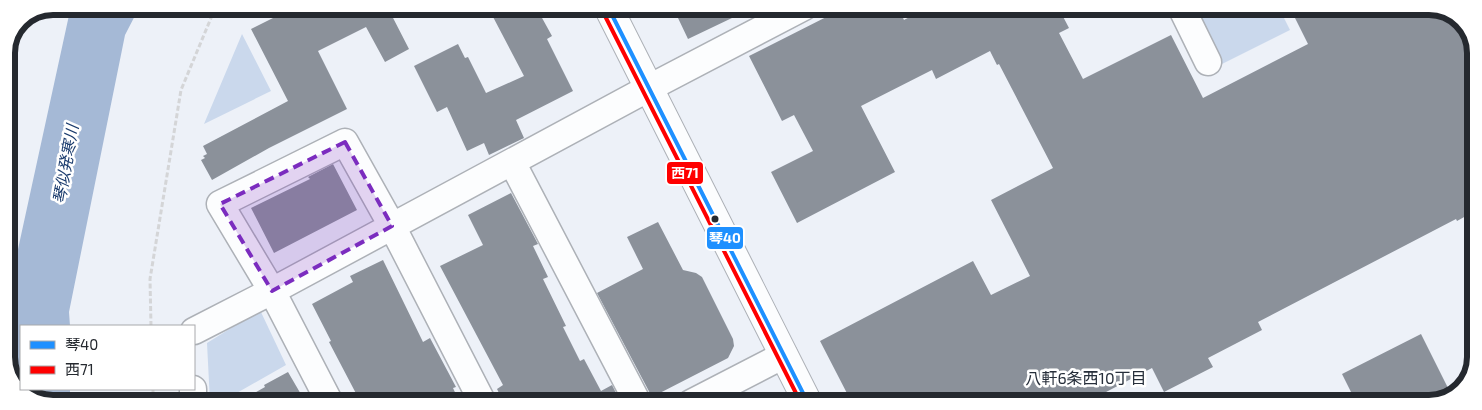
<svg xmlns="http://www.w3.org/2000/svg" width="1482" height="410" font-family="'Exo 2','Noto Sans JP',sans-serif">
<style>
.green{fill:#cad8ec}
.water{fill:#a5b9d6}
.building{fill:#8b919a}
.lines{fill:none;stroke-linecap:round;stroke-linejoin:round}
.minor-casing{stroke:#adb1b7;stroke-width:29}
.secondary-casing{stroke:#adb1b7;stroke-width:30}
.path{stroke:#d4d5d7;stroke-width:3;stroke-dasharray:5 2.5;stroke-linecap:butt}
.minor{stroke:#fcfdfe;stroke-width:26}
.secondary{stroke:#fcfdfe;stroke-width:28}
.bus-1-casing{stroke:#fff;stroke-width:8}
.bus-2-casing{stroke:#fff;stroke-width:8}
.bus-1{stroke:#1e90ff;stroke-width:4}
.bus-2{stroke:#f00;stroke-width:4}
.marked{fill:#7b2cbf;fill-opacity:0.2;stroke:#7b2cbf;stroke-width:4;stroke-dasharray:10 6;stroke-linejoin:round}
.bus-dot{fill:#25292f;stroke:#fff;stroke-width:2}
.labels{text-anchor:middle;dominant-baseline:central;stroke-width:5;stroke-linejoin:round;paint-order:stroke}
.water-label{font-size:16px;font-style:italic;fill:#1a3b6d;stroke:#fff}
.neighbourhood-label{font-size:16px;fill:#262e3a;stroke:#fff}
.rim{fill:none;stroke:#25292f;stroke-width:6}
.line-badge{stroke:#fff;stroke-width:2}
.badge-label{font-size:14px;text-anchor:middle;font-weight:bold;fill:#fff}
</style>
<rect width="100%" height="100%" fill="#edf1f8"/>
<!-- green -->
<path class="green" d="M1194,8H1279L1290,30L1220,65Z
M242,34L271,91L204,124Z
M260,310L286,365L221,402H210L207,343Z"/>
<!-- water -->
<path class="water" d="M71,6H140L125,35L69,312L70,326H21V389H70V402H41L18,388L16,384L15,263Z"/>
<!-- building -->
<path class="building" d="M281,6L405,7L391,14L409,49L385,62L366,27L318,51L347,109L269,148L212,180L201,160L205,158L203,156L207,154L203,146L288,101L251,29L273,18L270,12Z
M507,7H536L552,36L547,39L573,91L516,120L524,138L489,155L484,143L467,151L447,107L437,112L414,66L458,44L465,58L468,57L486,93L524,76L492,15Z
M702,7H755L688,39L678,18Z
M846,7H898L904,20L928,7H1058L1069,28L1059,33L1083,79L1171,35L1203,98L1308,44L1290,8H1441L1464,22L1476,50L1475,211L1457,221L1456,219L1258,322L1262,330L1208,358L1213,367L1164,392L1152,368L1085,403H852L820,341L973,261L991,295L1030,276L991,200L1053,168L999,64L997,65L990,51L936,79L932,70L861,106L895,172L797,223L771,172L813,151L794,115L782,121L749,56Z
M333,164L357,210L274,253L251,208L310,179L308,177Z
M511,193L538,244L533,246L548,277L543,279L566,326L563,327L580,361L584,359L601,391L612,385L621,403H545L540,392L521,403H504L497,389L503,385L440,266L483,245L468,215Z
M658,222L683,270L696,273L702,277L733,339L734,346L728,358L652,397L597,293L643,269L627,237Z
M383,260L423,342L430,338L456,387L453,388L460,403H361L329,342L331,341L312,304L353,282L350,276Z
M1421,334L1452,396L1429,404H1357L1342,374Z
M288,372L302,396L291,402H239L265,387L264,385Z"/>
<g class="lines">
<defs>
<path id="minor" d="M1181,7L1208,62
M512,162L638,403
M194,331L272,291L220,204L345,142L392,226L483,403
M193,389V402
M330,403L272,291L649,88L804,7
M691,403L784,355"/>
<path id="secondary" d="M608,7L808,403"/>
</defs>
<!-- minor casing -->
<use href="#minor" class="minor-casing"/>
<!-- secondary casing -->
<use href="#secondary" class="secondary-casing"/>
<!-- path -->
<path class="path" d="M151,326L150,279L181,90L216,6
M153,389V402"/>
<!-- minor -->
<use href="#minor" class="minor"/>
<!-- secondary -->
<use href="#secondary" class="secondary"/>
<defs>
<path id="bus-1" d="M608,7L808,403"/>
<path id="bus-2" d="M602,10L801,403"/>
</defs>
<!-- bus-1 casing -->
<use href="#bus-1" class="bus-1-casing"/>
<!-- bus-2 casing -->
<use href="#bus-2" class="bus-2-casing"/>
<!-- bus-1 -->
<use href="#bus-1" class="bus-1"/>
<!-- bus-2 -->
<use href="#bus-2" class="bus-2"/>
</g>
<!-- marked area -->
<path class="marked" d="M345,142L392,226L272,291L220,204Z"/>
<!-- markers -->
<circle class="bus-dot" cx="715" cy="219" r="4.5"/>
<g class="labels">
<!-- water labels -->
<g class="water-label">
<text transform="translate(65 164) rotate(-80)">琴似発寒川</text>
</g>
<!-- neighbourhood labels -->
<g class="neighbourhood-label">
<text x="1086" y="377">八軒6条西10丁目</text>
</g>
</g>
<!-- crop -->
<path d="M0 0H1482V410H0ZM53 15H1429A38 38 0 0 1 1467 53V357A38 38 0 0 1 1429 395H53A38 38 0 0 1 15 357V53A38 38 0 0 1 53 15Z" fill="#fff" fill-rule="evenodd"/>
<path class="rim" d="M53 15H1429A38 38 0 0 1 1467 53V357A38 38 0 0 1 1429 395H53A38 38 0 0 1 15 357V53A38 38 0 0 1 53 15Z"/>
<g class="line-badge">
<rect x="666" y="161" width="38" height="24" rx="5" fill="#f00"/>
<rect x="706" y="226" width="38" height="24" rx="5" fill="#1e90ff"/>
</g>
<g class="badge-label">
<text x="685" y="178">西71</text>
<text x="725" y="243">琴40</text>
</g>
<!-- legend -->
<rect x="20" y="325" width="175" height="65" fill="#ffffff" stroke="#a8a9ac"/>
<rect x="30" y="341" width="25" height="8" fill="#1e90ff" stroke="#a8a9ac"/>
<text x="65" y="350" font-size="15" fill="#25292f">琴40</text>
<rect x="30" y="366" width="25" height="8" fill="#ff0000" stroke="#a8a9ac"/>
<text x="65" y="375" font-size="15" fill="#25292f">西71</text>
</svg>
